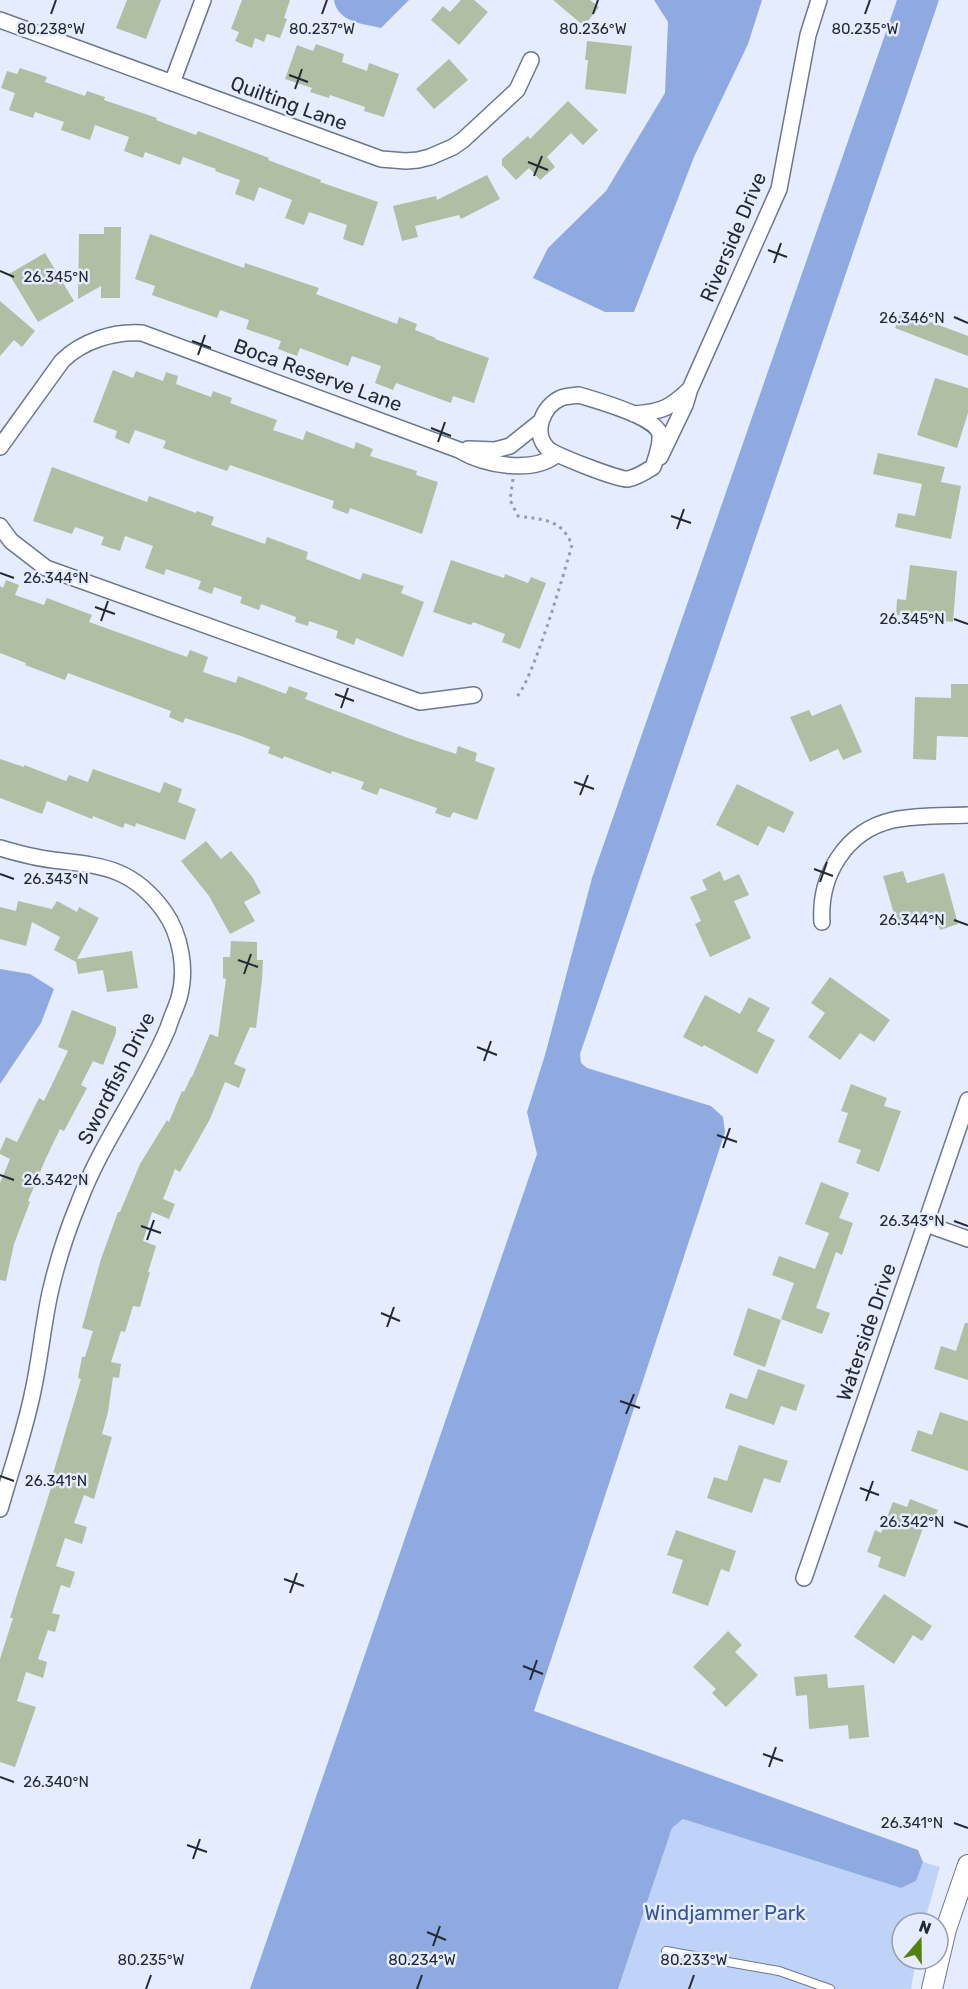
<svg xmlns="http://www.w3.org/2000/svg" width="968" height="1989" font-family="Rubik,sans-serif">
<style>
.green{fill:#bfd2f7}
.water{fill:#8faae1}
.building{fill:#b0bea4}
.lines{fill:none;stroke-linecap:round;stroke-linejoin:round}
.service-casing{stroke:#6c7890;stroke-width:10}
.minor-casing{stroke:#6c7890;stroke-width:18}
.tertiary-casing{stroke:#6c7890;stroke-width:22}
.path{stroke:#959dab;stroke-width:3;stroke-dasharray:3 4.5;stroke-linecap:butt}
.service{stroke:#fff;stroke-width:8}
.minor{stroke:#fff;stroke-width:15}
.tertiary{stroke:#fff;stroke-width:20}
.ticks{fill:none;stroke:#242a34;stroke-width:2}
.labels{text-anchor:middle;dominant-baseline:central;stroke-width:5;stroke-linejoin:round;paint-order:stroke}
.street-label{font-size:20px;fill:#242a34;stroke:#e4ecfd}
.park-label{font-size:20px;fill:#365498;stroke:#e4ecfd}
.ticks-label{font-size:15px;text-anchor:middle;fill:#242a34;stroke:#e4ecfd;stroke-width:5;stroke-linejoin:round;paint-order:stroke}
</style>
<rect width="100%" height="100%" fill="#e4ecfd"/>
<!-- green -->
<path class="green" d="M683,1819L901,1888L916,1881L923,1862L940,1867L924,1923H902V1959H916L911,1989H618L672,1828Z"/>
<!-- water -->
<path class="water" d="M334,0H409L381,28C364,24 337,22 334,0Z
M654,0H762L748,44L694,157L634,312H605L533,278L548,248L606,191L665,93L668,22Z
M897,0H939L580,1054L581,1063L587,1068L711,1106L723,1117L725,1132L534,1711L918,1850L923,1862L916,1881L901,1888L683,1819L672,1828L618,1989H250L537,1154L527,1112L545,1055L592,878Z
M0,969L30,974L54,989L41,1023L0,1084Z"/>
<!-- building -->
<path class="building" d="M127,0H161L146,39L116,28Z
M242,0H290L284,18L287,19L280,38L267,34L264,42L255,38L252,48L235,41L239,32L231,29Z
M461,0H474L488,12L459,45L431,20L443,6L450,12Z
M553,0H590L599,7L584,26Z
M587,41L632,46L626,94L585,89L588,60H585Z
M316,44L344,54L342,62L367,71L369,63L399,74L384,117L364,111L365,107L330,95L329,98L310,92L312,88L285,79L297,45L313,51Z
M449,59L468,80L434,109L416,89Z
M20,68L47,77L45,82L85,96L87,91L105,97L104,100L157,118L156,120L196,135L198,131L269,158L268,160L321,180L320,182L378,202L363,246L343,239L347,225L309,212L304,225L285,218L292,200L259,187L254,201L235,194L240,180L215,171L216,169L183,157L180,165L145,152L143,158L124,151L129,137L95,125L90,140L61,130L64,122L35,112L33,118L9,110L15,93L1,88L7,71L17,74Z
M568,101L598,130L583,145L571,133L547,157L555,167L540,180L529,168L516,180L502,165V159L528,136L530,139Z
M487,175L500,199L461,219L459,215L415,226L418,237L402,241L393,206L436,196L437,200Z
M104,227H121L120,298H101V286L78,299L79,234H104Z
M150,234L244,268L245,263L319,288L316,294L397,324L399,317L417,324L415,330L436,338L435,339L489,358L474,403L453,396L451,403L396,383L393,390L375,383L381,366L352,356L348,366L300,348L297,356L278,349L281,341L246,329L249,320L220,310L217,318L152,295L155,286L135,279Z
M45,253L74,301L38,322L9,274Z
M0,301L35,331L22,347L14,340L0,356Z
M901,311L968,336V356L895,328Z
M113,370L133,378L136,371L163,381L166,372L178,376L176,384L211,397L213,391L232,398L230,403L277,420L273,430L303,440L306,431L354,449L356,442L373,449L370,456L417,471L416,475L438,482L422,534L350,508L348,514L332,508L334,501L230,465L227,471L201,462L163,448L166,441L135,430L129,444L115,438L117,431L93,422Z
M935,378L968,388V413L957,448L917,435Z
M878,453L945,467L941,482L961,486L951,539L895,527L898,513L915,516L922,484L873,474Z
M52,467L147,502L149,496L196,513L197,511L214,517L211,525L265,544L267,537L308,552L306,559L360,580L363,573L404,586L401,593L424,602L403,657L356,638L354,645L336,638L338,631L309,621L308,626L295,622L296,617L261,604L259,610L240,603L242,597L214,587L212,594L198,589L201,581L166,569L164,575L145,568L153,546L125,536L120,551L101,545L104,537L75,527L72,534L33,521Z
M451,560L504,578L505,574L528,583L531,577L546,583L520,649L502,642L505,634L473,622L471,625L433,612Z
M910,565L957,571L953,622L896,615L897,599L906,600Z
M6,580L19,585L15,595L44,605L47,598L92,615L89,622L187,657L190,650L208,657L203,672L236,683L238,676L286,694L289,686L308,693L305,699L408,738L456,754L458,746L477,753L475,761L495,768L477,820L453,812L450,818L435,813L437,808L380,788L377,795L361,789L364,782L332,771L331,774L284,756L283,759L268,753L270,747L241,736L185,718L183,723L169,717L171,711L68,673L65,680L25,665L26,663L0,653V586L3,588Z
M951,684H968V737L937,736L936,760L913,759L915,697L951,698Z
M841,704L862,752L843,760L838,749L810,762L790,717L809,710L812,716Z
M0,759L24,767V765L66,781L69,775L88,782L93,769L160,793L164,782L182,789L178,802L196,809L185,840L136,823L135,827L125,823L123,828L93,816L92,819L47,801L42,814L0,798Z
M737,784L794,812L784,833L768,826L758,846L716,825Z
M206,841L221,859L231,851L253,878L261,893L244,902L255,921L230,934L209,896L181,861Z
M720,871L724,881L739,874L749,895L734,901L751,938L710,957L695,924L701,921L690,897L707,890L702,880Z
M903,871L907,883L944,873L958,924L940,930L936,918L898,928L883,876Z
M18,901L52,909L57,901L77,912L79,907L99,918L77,959L132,951L138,988L107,992L103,970L78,974L76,962L54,950L60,937L32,922L26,946L0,939V907L16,911Z
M231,941L257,942V960H263L262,980L256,1028L250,1027L234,1064L246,1069L239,1088L225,1082L210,1119L180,1172L175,1169L163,1199L175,1204L169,1219L152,1212L143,1241L156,1246L148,1272H150L140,1307L133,1306L125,1332L121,1331L111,1362L121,1364L119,1378L113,1377L108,1412L102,1434L112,1437L94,1499L84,1495L74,1523L87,1527L82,1544L65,1538L56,1566L75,1572L70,1588L61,1585L52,1613L60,1615L55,1632L48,1630L38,1659L47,1662L43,1678L26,1672L17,1701L36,1707L15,1767L0,1762V1659L13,1618H10L16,1598L52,1485L50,1484L81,1379L78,1378L82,1357H85L93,1331L82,1328L101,1259L118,1212H120L140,1164L167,1120L169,1122L182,1091L184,1092L191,1077H192L210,1034L218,1037L226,979L223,978V957H230Z
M830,977L890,1020L874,1042L860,1033L840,1060L808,1037L825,1013L811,1003Z
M705,995L740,1014L749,997L770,1008L757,1031L775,1040L757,1074L704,1045L702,1047L683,1037Z
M72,1010L116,1027V1033L103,1065L93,1061L81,1085L87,1088L64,1131L60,1129L46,1158L28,1201L30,1202L14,1244L6,1281L0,1280V1183L10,1159L0,1154V1151L6,1137L17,1142L39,1098L44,1101L68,1051L58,1047Z
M851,1084L887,1098L884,1106L901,1111L879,1172L856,1163L861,1150L838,1142L848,1113L841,1111Z
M821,1182L849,1193L839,1218L853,1223L842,1255L836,1252L816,1308L830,1313L822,1334L781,1319L794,1283L772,1275L779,1256L815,1269L829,1233L805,1224Z
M748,1308L781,1320L765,1367L733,1355Z
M965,1323H968V1380L934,1369L941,1346L956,1351Z
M758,1369L805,1385L796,1411L781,1406L774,1425L725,1408L730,1393L747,1399Z
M940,1412L968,1421V1471L911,1451L918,1430L932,1435Z
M739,1445L788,1461L780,1483L764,1478L752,1513L707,1498L714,1477L727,1481Z
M910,1499L938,1510L933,1523L926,1520L905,1577L878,1567L881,1557L867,1552L875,1530L881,1533L893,1502L907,1507Z
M676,1530L736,1551L729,1572L721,1569L708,1606L672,1593L683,1560L667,1555Z
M884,1594L932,1626L922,1641L913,1635L894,1664L854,1637Z
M728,1631L742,1645L735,1652L758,1675L726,1707L712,1693L716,1689L693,1667Z
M827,1674L828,1688L864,1685L869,1737L849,1739L848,1725L809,1729L807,1695L796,1696L794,1677Z"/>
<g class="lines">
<defs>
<path id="service" d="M666,1951L779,1971L830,1989"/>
<path id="minor" d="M0,20L381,159L406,161L418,160L430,157L453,147L463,140L517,90L531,60
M172,83L203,0
M579,395C595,400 658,417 660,435C661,445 656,458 653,467C645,472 638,477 628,479C619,480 554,455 547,448C532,432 543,406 561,398C566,396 573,396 579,395Z
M634,414C662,412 670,408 690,389L779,189L808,35L819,0
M0,447L62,361C82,341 114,331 142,333L459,450C484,465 532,474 556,455
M468,449L495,450L510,446L540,422
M660,457L685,405L689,392
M0,526L11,541L46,568L420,702L474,695
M0,848C17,853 35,858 53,860C102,866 132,867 164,911C181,935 187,970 179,998C176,1008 171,1018 168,1028C143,1088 102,1141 79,1202C67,1231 57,1262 50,1293C43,1325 40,1359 33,1391C25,1431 11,1470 0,1509
M822,922C819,876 845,831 893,820C917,815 944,816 968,815
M926,1224L968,1239
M804,1578L968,1100"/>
<path id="tertiary" d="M932,1989L946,1929L968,1865"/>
</defs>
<!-- service casing -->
<use href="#service" class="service-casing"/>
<!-- minor casing -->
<use href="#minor" class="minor-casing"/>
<!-- tertiary casing -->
<use href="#tertiary" class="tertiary-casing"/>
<!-- path -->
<path class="path" d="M513,479L510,500L518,516C543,520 561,518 572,545C566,567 530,690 515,698"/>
<!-- service -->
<use href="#service" class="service"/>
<!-- minor -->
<use href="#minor" class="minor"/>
<!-- tertiary -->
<use href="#tertiary" class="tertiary"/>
</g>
<!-- ticks -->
<path class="ticks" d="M51,14L56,0M322,14L327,0M593,14L598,0M865,14L870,0M289,75L308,82M295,89L302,69M528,162L548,170M534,176L542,156M768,250L787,257M774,263L781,243M0,271L14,277M954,317L968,323M192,341L211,348M198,355L205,335M431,428L451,436M438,442L445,422M671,516L691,523M677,529L684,509M0,573L14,578M95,607L115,614M954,619L968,624M101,621L108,601M335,694L354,701M341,708L348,688M574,782L594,789M580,795L588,775M814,869L833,876M0,874L14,879M820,882L827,862M954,920L968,925M238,960L258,967M244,974L251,954M477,1047L497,1055M484,1061L491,1041M717,1135L737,1142M723,1148L730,1128M0,1175L14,1180M954,1221L968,1226M141,1226L161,1233M147,1240L154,1220M381,1313L400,1321M387,1327L394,1307M620,1401L640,1408M626,1414L634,1394M0,1476L14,1481M860,1488L879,1495M866,1501L873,1481M954,1522L968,1527M284,1579L304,1586M290,1593L297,1573M523,1666L543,1674M530,1680L537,1660M763,1754L783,1761M769,1767L776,1747M0,1777L14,1782M954,1823L968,1828M187,1845L207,1852M193,1859L200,1839M427,1932L446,1940M433,1946L440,1926M146,1989L151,1975M417,1989L422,1975M689,1989L694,1975"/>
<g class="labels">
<!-- street labels -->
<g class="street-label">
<text transform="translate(289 103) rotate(20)">Quilting Lane</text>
<text transform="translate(733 237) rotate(-67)">Riverside Drive</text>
<text transform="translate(318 375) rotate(20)">Boca Reserve Lane</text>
<text transform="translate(116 1078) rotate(-63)">Swordfish Drive</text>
<text transform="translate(866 1332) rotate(-71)">Waterside Drive</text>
</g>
<!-- park labels -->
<g class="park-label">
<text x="725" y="1913">Windjammer Park</text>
</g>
</g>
<g class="ticks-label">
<text x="51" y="34">80.238°W</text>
<text x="322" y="34">80.237°W</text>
<text x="593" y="34">80.236°W</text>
<text x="865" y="34">80.235°W</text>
<text x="56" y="282">26.345°N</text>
<text x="912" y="323">26.346°N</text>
<text x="56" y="583">26.344°N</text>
<text x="912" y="624">26.345°N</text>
<text x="56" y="884">26.343°N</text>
<text x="912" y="925">26.344°N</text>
<text x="56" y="1185">26.342°N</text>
<text x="912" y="1226">26.343°N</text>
<text x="56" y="1486">26.341°N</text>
<text x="912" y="1527">26.342°N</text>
<text x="56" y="1787">26.340°N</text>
<text x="912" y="1828">26.341°N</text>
<text x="151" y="1965">80.235°W</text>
<text x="422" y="1965">80.234°W</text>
<text x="694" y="1965">80.233°W</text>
</g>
<!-- north arrow -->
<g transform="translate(920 1941) rotate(20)"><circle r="28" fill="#e4ecfd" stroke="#979ead" stroke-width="1.5"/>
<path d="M0-4.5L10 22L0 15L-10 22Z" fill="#54810c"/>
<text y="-9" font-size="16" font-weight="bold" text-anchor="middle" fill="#242a34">N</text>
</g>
</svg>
